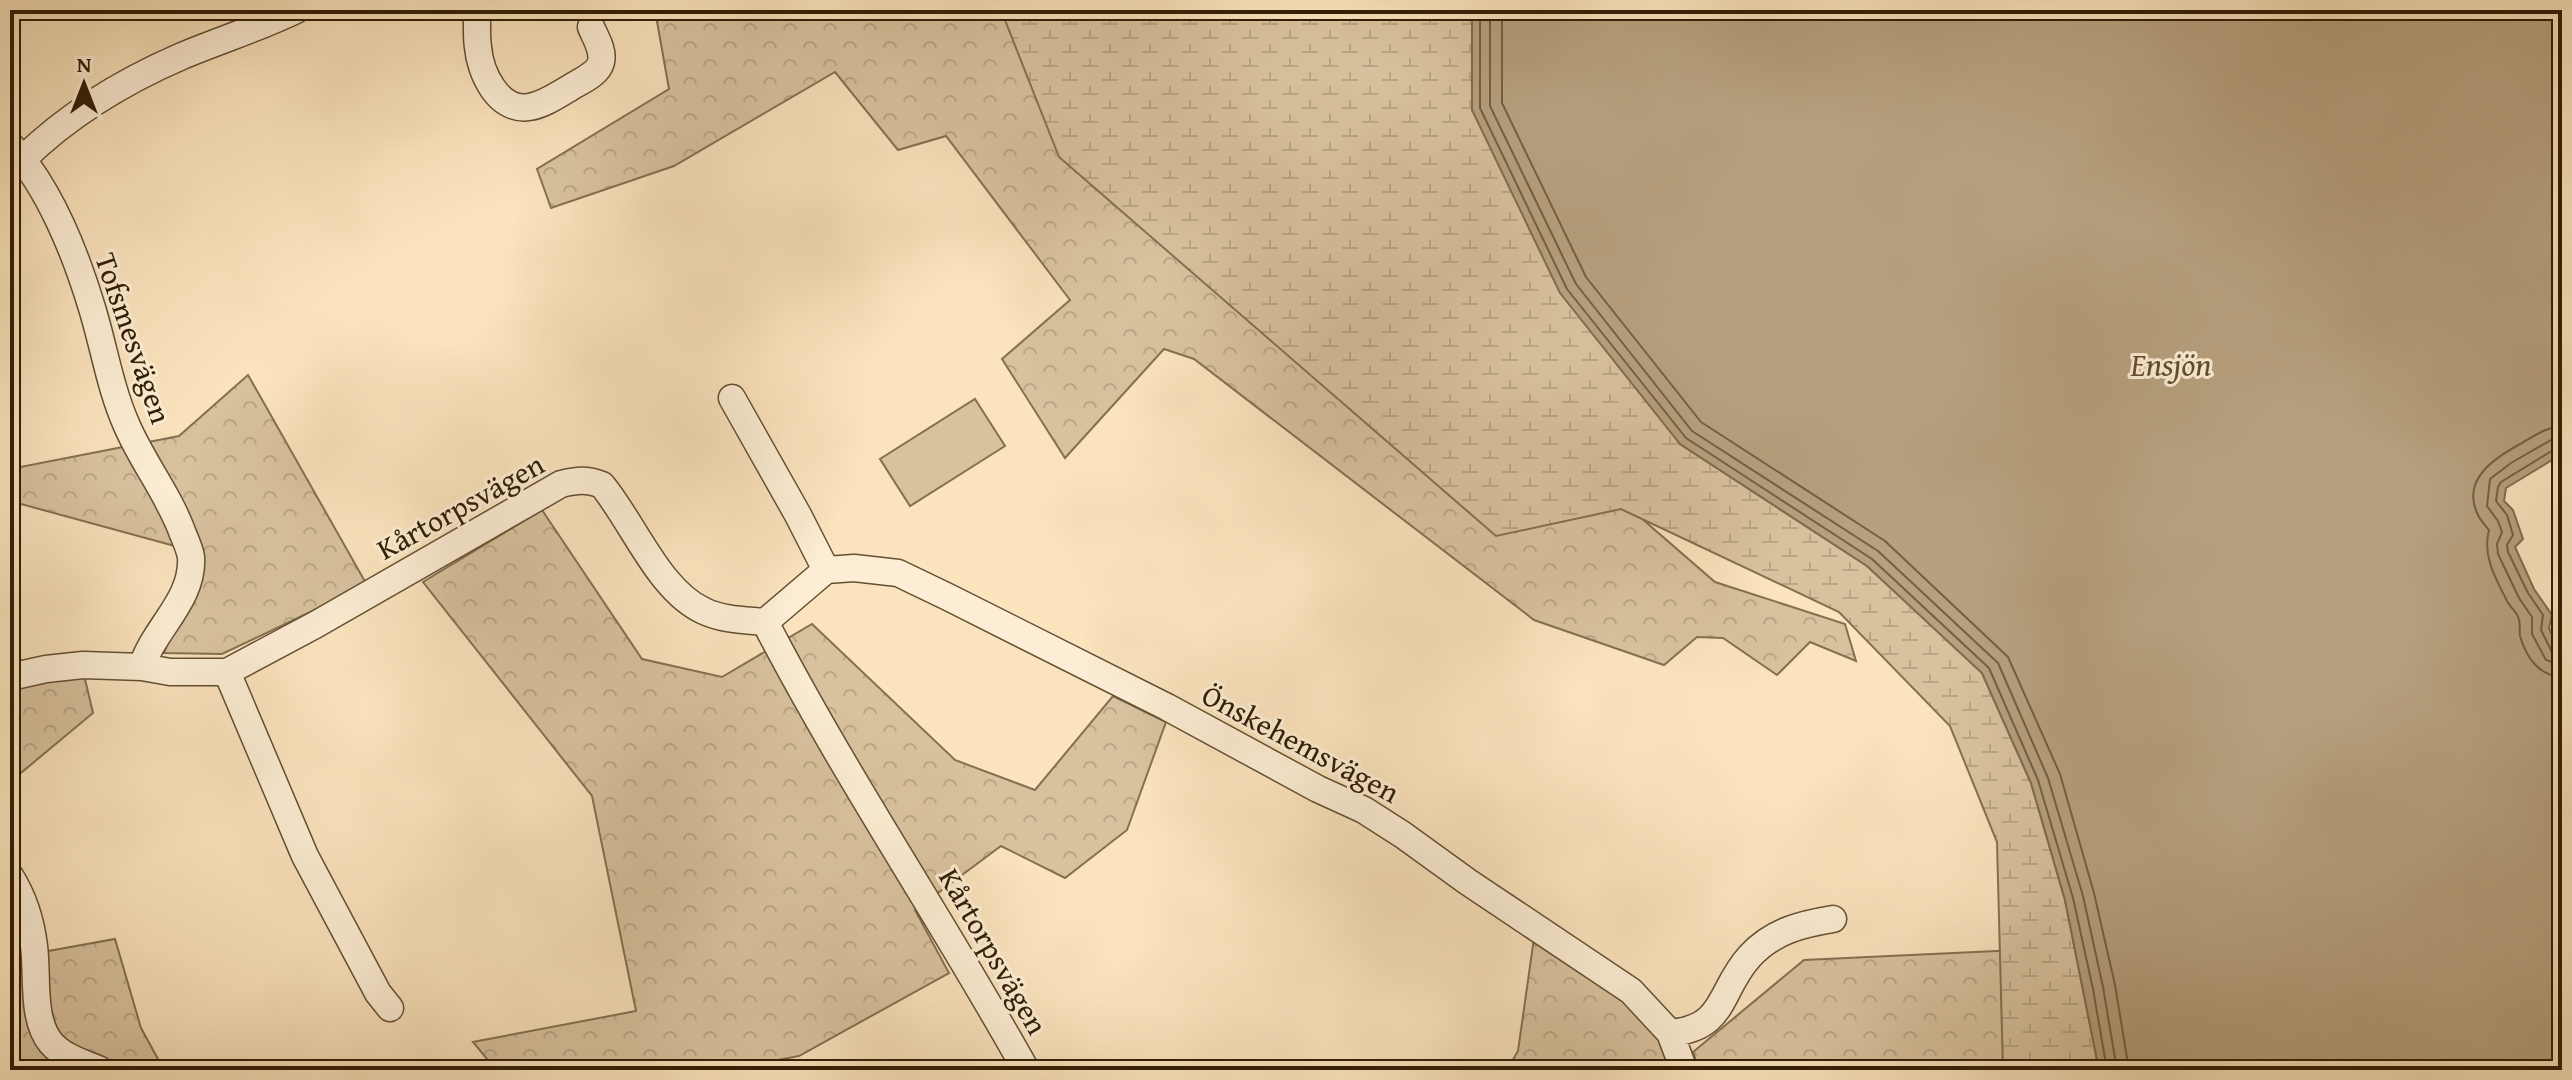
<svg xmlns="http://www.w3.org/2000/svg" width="2572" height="1080" font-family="'Gentium Book Plus',serif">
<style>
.forest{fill:url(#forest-crowns);stroke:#847051;stroke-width:2}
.wetland{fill:url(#wetland-marsh);stroke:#847051;stroke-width:2}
.garden{fill:#d8c29e;stroke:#847051;stroke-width:2}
.water{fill:#b6a07e;stroke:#816c4d;stroke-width:2}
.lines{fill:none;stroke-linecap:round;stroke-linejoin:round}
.shore{stroke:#745f41;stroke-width:2}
.minor-casing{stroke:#634f32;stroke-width:29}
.minor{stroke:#fcedd4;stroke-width:26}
.labels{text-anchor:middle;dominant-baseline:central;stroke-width:6;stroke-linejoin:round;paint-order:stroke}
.street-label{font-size:30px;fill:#311e04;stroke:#fcedd4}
.water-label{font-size:32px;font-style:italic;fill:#604c2f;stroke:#fcedd4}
</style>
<defs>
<pattern id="forest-crowns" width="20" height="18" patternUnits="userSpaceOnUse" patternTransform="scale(2)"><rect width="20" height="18" fill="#d8c29e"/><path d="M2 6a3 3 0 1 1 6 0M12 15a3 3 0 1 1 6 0" fill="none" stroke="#baa686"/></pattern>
<pattern id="wetland-marsh" width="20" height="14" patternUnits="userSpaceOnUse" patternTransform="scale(2)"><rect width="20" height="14" fill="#d8c29e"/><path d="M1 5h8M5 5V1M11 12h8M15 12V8" fill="none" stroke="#baa686"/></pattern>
</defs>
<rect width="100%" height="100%" fill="#fae3bd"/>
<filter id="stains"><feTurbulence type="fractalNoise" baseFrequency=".0025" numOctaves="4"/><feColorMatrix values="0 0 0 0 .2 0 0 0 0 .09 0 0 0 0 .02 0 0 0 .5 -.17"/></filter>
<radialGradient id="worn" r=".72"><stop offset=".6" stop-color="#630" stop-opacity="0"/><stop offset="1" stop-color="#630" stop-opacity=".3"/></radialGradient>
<!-- forest -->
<path class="forest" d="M655,10H1350L1573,459L1715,582L1845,624L1856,661L1810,642L1777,675L1723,638L1697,637L1664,665L1534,620L1194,359L1164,349L1065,458L1002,359L1070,300L946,136L898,150L835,72L674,166L551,208L537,169L669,89Z
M248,375L367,585L222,654L164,653L204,554L10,501V469L179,436Z
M542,510L642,659L722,677L812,624L955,760L1035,790L1113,696L1166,722L1127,830L1065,878L1001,846L915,910L949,973L799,1056L726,1070H496L473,1042L636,1011L592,796L423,582Z
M83,671L93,713L10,782V689Z
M10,889L26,955L115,939L141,1028L164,1070H10Z
M1534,938C1581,972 1656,1012 1674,1070H1507L1518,1051Z
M2038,949L2077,1070H1699L1693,1052L1804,960Z"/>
<!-- wetland -->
<path class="wetland" d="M1001,10H1472V110L1680,444L1867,566L1982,673L2031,783L2065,900L2099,1070H2003L1997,842L1950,726L1839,612L1621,509L1496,536L1059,157Z"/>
<!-- garden -->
<path class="garden" d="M975,399L1005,446L910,506L880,459Z"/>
<!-- water -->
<path class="water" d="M1472,10H2556L2562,24V454L2506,488L2504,501L2513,510L2523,539L2515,547L2534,589L2552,615L2549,628L2562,654V1070H2099L2065,900L2031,783L1982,673L1867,566L1680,444L1560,293L1472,110Z"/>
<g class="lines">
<!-- shore -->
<path class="shore" d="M1480,10V108L1567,289L1686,438L1872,559L1989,668L2038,780L2073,898L2093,989L2107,1070
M1490,10V106L1576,284L1692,431L1878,551L1998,663L2048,778L2083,896L2103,987L2117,1070
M1502,10V103L1586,277L1701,422L1885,541L2008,657L2060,774L2094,893L2115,985L2129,1070
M2562,426C2547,427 2535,435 2522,443C2496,457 2460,479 2478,515C2481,521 2485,525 2489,530C2482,556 2496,579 2507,601C2510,607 2516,611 2518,617C2521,622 2519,629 2520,636C2526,657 2539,676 2562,677
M2562,438L2551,440L2511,463L2490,479L2487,506L2498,521L2502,532L2497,544L2498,554L2519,598L2532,617V634L2546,660L2562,665
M2562,448L2555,449L2501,482L2498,487L2496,501L2507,515L2513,535L2507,545L2508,552L2528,593L2543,615L2541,630L2552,652L2562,655"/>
<defs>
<path id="minor" d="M476,10C478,23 476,35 478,47C480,72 498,112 529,107C543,105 556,96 568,89C578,82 598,75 601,62C604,50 595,37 591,27
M10,145C49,186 76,255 92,308C104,347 110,388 127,426C143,463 169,495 183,534C186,541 190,550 191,557C194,600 153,629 142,667
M23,159C68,115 124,81 182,56C220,40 259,28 296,10
M732,398L798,515L826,570
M765,622L826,570L854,568L898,573L948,597L1167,707L1318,789L1364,810L1403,835L1468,882L1631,991L1670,1033L1684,1070
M765,622C844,775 942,919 1026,1070
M227,672L305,856L378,993L390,1008
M10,677L46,669L83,665L142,667L170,672H227L315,625L561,484C577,480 587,479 602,485C633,522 659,591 704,611C723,620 745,620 765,622
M10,876C24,898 31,921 34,946C38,975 31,1019 51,1043C63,1057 84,1063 100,1070
M1670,1033C1727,1028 1718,991 1750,956C1773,931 1802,924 1833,919"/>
</defs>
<!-- minor casing -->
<use href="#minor" class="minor-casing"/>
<!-- minor -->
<use href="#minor" class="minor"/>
</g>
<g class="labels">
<!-- street labels -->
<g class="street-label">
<text transform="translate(134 338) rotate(71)">Tofsmesvägen</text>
<text transform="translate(460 506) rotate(-29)">Kårtorpsvägen</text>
<text transform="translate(1301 743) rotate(28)">Önskehemsvägen</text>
<text transform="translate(994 951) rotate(60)">Kårtorpsvägen</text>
</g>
<!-- water labels -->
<g class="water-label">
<text x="2171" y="364">Ensjön</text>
</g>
</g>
<!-- margin -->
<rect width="2572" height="1080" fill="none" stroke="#fae3bd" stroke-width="40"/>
<rect x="12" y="12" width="2548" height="1056" fill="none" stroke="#311e04" stroke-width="4"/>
<rect x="20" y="20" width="2532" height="1040" fill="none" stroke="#311e04" stroke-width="2"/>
<!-- north arrow -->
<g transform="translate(84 84)" stroke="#fcedd4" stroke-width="6" paint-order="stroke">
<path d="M0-6L14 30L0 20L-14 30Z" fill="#311e04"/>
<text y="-12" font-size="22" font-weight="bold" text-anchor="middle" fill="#311e04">N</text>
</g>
<rect width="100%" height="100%" filter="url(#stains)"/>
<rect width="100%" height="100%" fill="url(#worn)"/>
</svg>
